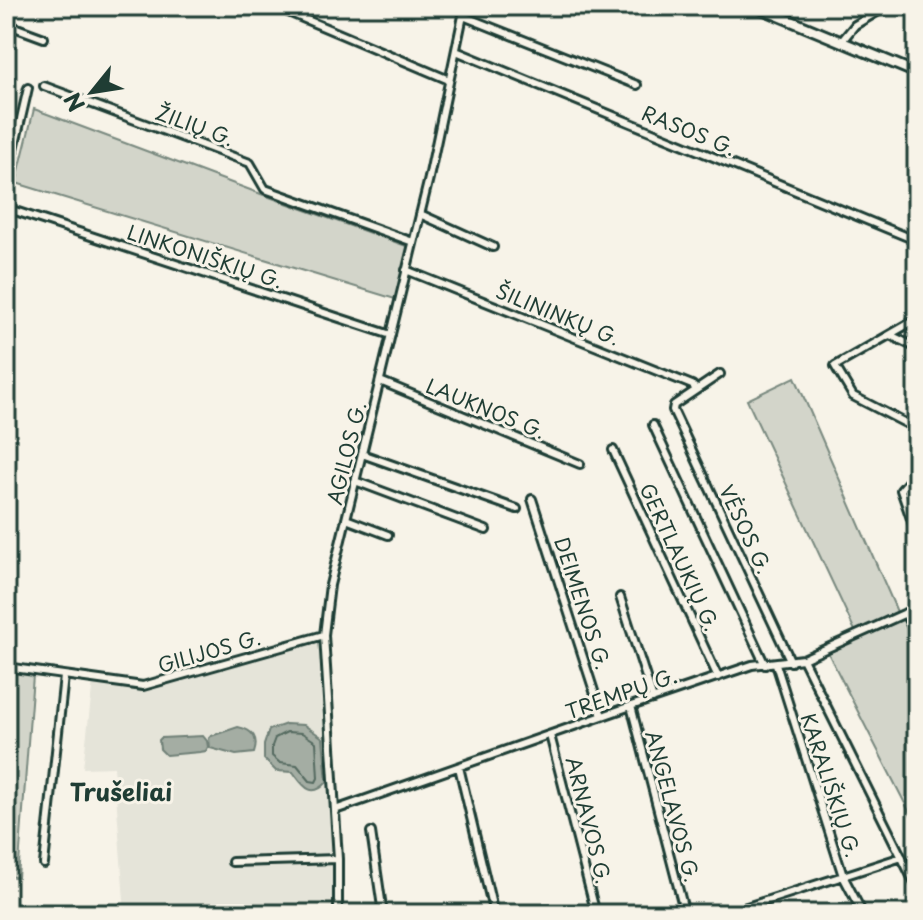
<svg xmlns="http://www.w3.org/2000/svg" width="923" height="920" font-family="'Playpen Sans',sans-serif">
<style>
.built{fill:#e5e4d9}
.green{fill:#d3d5ca;stroke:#79897f;stroke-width:2}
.water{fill:#a4ada3;stroke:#6f8077;stroke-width:2}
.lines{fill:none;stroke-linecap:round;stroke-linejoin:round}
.shore{stroke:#546a60;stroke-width:2}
.minor-casing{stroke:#1f3d34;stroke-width:12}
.secondary-casing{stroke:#1f3d34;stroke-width:14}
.minor{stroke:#f7f3e8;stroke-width:6}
.secondary{stroke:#f7f3e8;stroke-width:8}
.labels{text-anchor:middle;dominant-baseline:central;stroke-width:6;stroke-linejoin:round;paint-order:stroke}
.street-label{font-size:20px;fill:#1f3d34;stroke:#f7f3e8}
.quarter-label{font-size:24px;font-weight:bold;fill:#1f3d34;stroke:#f7f3e8}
</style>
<rect width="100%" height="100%" fill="#f7f3e8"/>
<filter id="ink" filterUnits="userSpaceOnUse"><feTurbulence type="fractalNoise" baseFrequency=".0125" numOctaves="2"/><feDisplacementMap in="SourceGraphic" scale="16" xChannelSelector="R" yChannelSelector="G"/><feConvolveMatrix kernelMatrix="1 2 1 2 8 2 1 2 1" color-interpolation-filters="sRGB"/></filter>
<g filter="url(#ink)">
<!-- built -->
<path class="built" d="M319,640L322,644L335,865V914H125L114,767L83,768L93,681L147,687Z"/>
<!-- green -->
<path class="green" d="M34,109L261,194L409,247L395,299L16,183Z
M795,377L898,614L856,633L747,400Z
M903,618L917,646V827L828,653Z
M7,670L33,675L18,878L6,875Z"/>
<!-- water -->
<path class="water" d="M286,724L304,725L323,738L327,782C311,800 303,785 293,772L276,771L264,759V745L269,730Z
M238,727C253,730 259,738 254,753L236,755L210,748L209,738L211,736Z
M203,736L207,741L208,747L206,751L200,752L166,755L160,749L159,740L161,738Z"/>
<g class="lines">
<!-- shore -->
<path class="shore" d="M287,732L302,733L316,742L318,778L316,782L310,781L297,765L280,763L272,756V746L275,738Z"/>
<defs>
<path id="minor" d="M274,6L449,80
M463,16L637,85
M6,24L44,38
M841,42L855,25L887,6
M456,51L910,238
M44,86L250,163L265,189L413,242
M6,184L28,88
M9,209L391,335
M420,214L493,247
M406,270L692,385L696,389
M917,319L835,366L853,396L917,429
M890,335L917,348
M720,374L674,405L673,410L791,662
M380,381L580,464
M653,425L765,665
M613,450L718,677
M362,454L517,509
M917,472L901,490L917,536
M355,481L486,530
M532,499L602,716
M346,519L388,535
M620,597L653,699
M905,613L917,637
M803,659L917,888
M776,664L843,876L863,914
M6,667L143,686L324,635
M631,706L685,914
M550,735L596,914
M459,767L494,914
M335,810L631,706L752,665L803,659L917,608
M371,832L383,914
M232,862L338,859
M44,864L64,676
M338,914V859L324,635L330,585L429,178L465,6
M725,914L902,857"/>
<path id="secondary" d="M755,6L917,73"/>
</defs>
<!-- minor casing -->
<use href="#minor" class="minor-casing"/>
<!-- secondary casing -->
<use href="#secondary" class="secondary-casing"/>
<!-- minor -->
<use href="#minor" class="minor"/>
<!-- secondary -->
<use href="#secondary" class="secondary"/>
</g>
</g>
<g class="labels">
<!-- street labels -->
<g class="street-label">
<text transform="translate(195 125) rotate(20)">ŽILIŲ G.</text>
<text transform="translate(689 130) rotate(22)">RASOS G.</text>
<text transform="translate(205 256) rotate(18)">LINKONIŠKIŲ G.</text>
<text transform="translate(558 314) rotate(22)">ŠILININKŲ G.</text>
<text transform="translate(486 408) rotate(22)">LAUKNOS G.</text>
<text transform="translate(346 453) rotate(-76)">AGILOS G.</text>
<text transform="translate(746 529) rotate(65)">VĖSOS G.</text>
<text transform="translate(680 557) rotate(65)">GERTLAUKIŲ G.</text>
<text transform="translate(583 603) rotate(72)">DEIMENOS G.</text>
<text transform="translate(209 651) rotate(-16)">GILIJOS G.</text>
<text transform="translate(621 693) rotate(-19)">TREMPŲ G.</text>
<text transform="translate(831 785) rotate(72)">KARALIŠKIŲ G.</text>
<text transform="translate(673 806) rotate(75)">ANGELAVOS G.</text>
<text transform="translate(589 820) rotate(76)">ARNAVOS G.</text>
</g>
<!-- quarter labels -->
<g class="quarter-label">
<text x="121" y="791">Trušeliai</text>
</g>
</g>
<!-- margin -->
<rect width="923" height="920" fill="none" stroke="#f7f3e8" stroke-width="32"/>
<rect x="16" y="16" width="891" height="888" fill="none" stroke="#1f3d34" stroke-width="3" filter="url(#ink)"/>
<!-- north arrow -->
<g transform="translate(92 92) rotate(240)" stroke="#f7f3e8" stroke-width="6" paint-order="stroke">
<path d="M0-6L14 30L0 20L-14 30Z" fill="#1f3d34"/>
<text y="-12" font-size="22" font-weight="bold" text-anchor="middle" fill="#1f3d34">N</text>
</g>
</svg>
